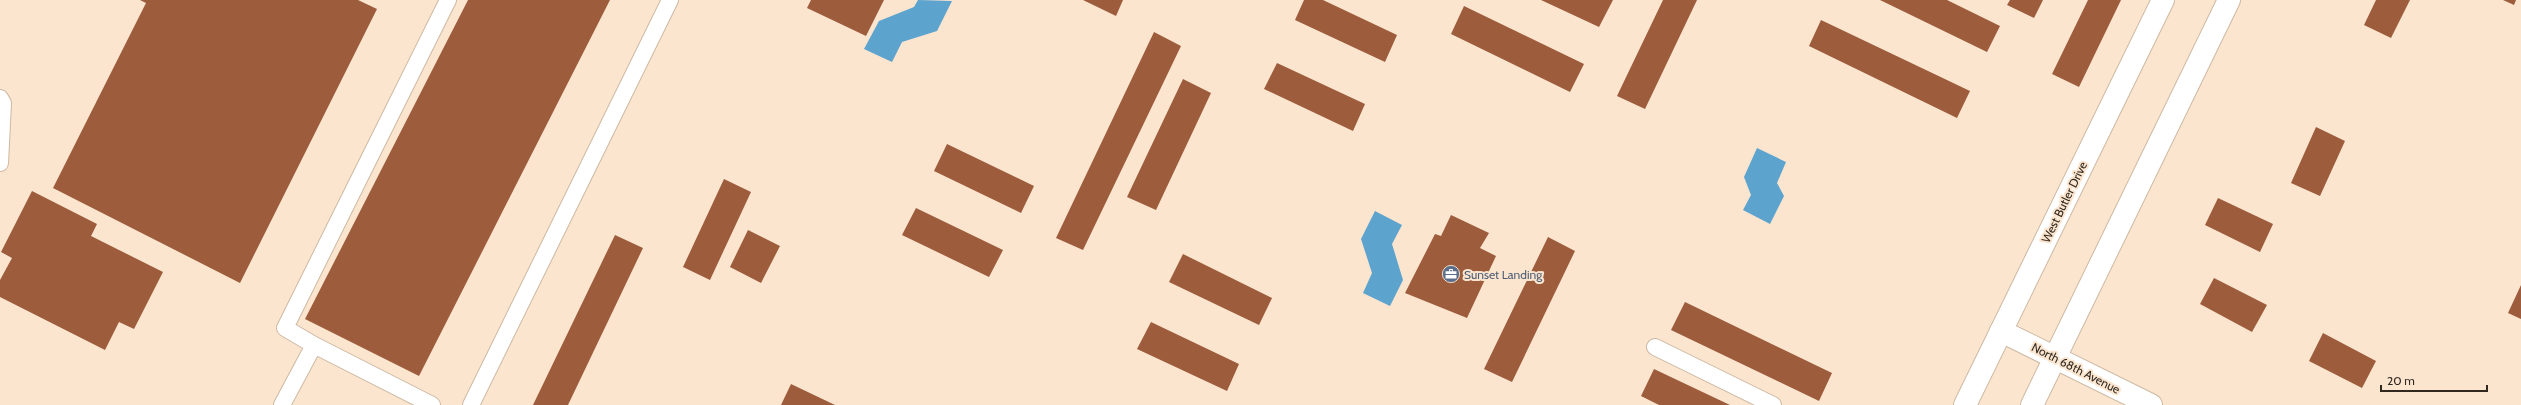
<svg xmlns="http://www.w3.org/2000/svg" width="2521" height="405" font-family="Cabin,sans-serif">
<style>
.water{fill:#5ca3ce}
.building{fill:#9d5c3c}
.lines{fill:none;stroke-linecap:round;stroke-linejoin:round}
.service-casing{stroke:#cdb9a3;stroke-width:18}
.minor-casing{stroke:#cdb9a3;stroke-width:24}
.tertiary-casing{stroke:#cdb9a3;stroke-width:24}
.service{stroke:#fff;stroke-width:16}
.minor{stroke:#fff;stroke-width:22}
.tertiary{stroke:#fff;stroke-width:22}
.labels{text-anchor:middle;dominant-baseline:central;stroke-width:4;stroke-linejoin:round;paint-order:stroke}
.street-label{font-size:12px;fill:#30281f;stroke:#fbe5cf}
.service-label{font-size:12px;fill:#4e5e75;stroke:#fbe5cf;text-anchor:start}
</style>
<rect width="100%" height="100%" fill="#fbe5cf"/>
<!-- water -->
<path class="water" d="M918,0L952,1L937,31L902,42L892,62L864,49L879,21L914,7Z
M1757,148L1786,162L1777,183L1784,196L1770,224L1743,210L1751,195L1744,177Z
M1375,211L1402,225L1392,244L1403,280L1390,306L1363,293L1372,273L1361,239Z"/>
<!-- building -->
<path class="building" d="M140,0H358L377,9L240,283L53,188L146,3Z
M468,0H610L419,376L305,319Z
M811,0H884L866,36L807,8Z
M1083,0H1123L1116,16Z
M1304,0H1323L1397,35L1385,62L1295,20Z
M1541,0H1613L1599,27Z
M1663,0H1697L1645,109L1617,96Z
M1880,0H1947L2000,26L1987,52Z
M2010,0H2043L2034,18L2007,5Z
M2088,0H2121L2079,87L2052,74Z
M2376,0H2410L2391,38L2364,25Z
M2503,0H2516L2514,5Z
M1464,6L1584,64L1570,92L1451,34Z
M1821,20L1970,91L1957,118L1809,46Z
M1154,32L1181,46L1083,250L1056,238Z
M1277,63L1365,104L1353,131L1264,89Z
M1183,79L1211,93L1156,210L1127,197Z
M2316,127L2345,141L2320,196L2291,183Z
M947,144L1034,186L1021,213L934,171Z
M724,179L751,192L710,280L683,267Z
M32,191L97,224L91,236L163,272L134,329L119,322L105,350L0,297V280L12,258L1,252Z
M2218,198L2273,224L2260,252L2205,225Z
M916,208L1003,250L989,277L902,235Z
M1451,215L1489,233L1480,248L1496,256L1467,318L1405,293L1435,234L1441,236Z
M748,230L780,246L761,283L730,267Z
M615,235L643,248L568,405H533Z
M1548,237L1575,251L1512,382L1484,369Z
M1183,254L1272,298L1259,325L1169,282Z
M2214,278L2267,305L2252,332L2200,304Z
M2521,285V319L2508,313Z
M1685,302L1832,373L1819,401L1671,330Z
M1151,322L1239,364L1227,391L1137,349Z
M2323,333L2376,361L2362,388L2309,361Z
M1654,369L1730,405H1659L1641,396Z
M791,384L835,405H781Z"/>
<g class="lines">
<defs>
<path id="service" d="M0,98L3,103L0,163
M314,345L285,328L448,0
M1655,347L1773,405
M282,405L314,345L432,405
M471,405L670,0"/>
<path id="minor" d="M2001,331L2151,405"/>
<path id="tertiary" d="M1965,405L2163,0
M2032,405L2229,0"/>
</defs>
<!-- service casing -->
<use href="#service" class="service-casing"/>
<!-- minor casing -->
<use href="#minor" class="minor-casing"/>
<!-- tertiary casing -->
<use href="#tertiary" class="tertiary-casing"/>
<!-- service -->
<use href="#service" class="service"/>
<!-- minor -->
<use href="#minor" class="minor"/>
<!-- tertiary -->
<use href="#tertiary" class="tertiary"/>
</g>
<!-- icons -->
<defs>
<symbol id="office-disc" viewBox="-11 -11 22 22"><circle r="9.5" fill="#5c6f8a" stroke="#fbe5cf"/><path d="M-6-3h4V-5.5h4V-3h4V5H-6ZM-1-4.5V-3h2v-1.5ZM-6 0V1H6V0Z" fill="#fff"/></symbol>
</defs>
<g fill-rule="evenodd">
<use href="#office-disc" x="1441" y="264" width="20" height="20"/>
</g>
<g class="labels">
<!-- street labels -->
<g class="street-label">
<text transform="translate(2064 202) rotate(-64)">West Butler Drive</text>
<text transform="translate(2076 368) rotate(27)">North 68th Avenue</text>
</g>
<!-- service labels -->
<g class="service-label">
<text x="1464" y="274">Sunset Landing</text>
</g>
</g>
<!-- scale -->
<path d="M2381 385v6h106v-6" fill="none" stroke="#30281f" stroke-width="2"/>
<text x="2387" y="385" font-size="12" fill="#30281f" stroke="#fbe5cf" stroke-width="3" paint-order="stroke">20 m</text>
</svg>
